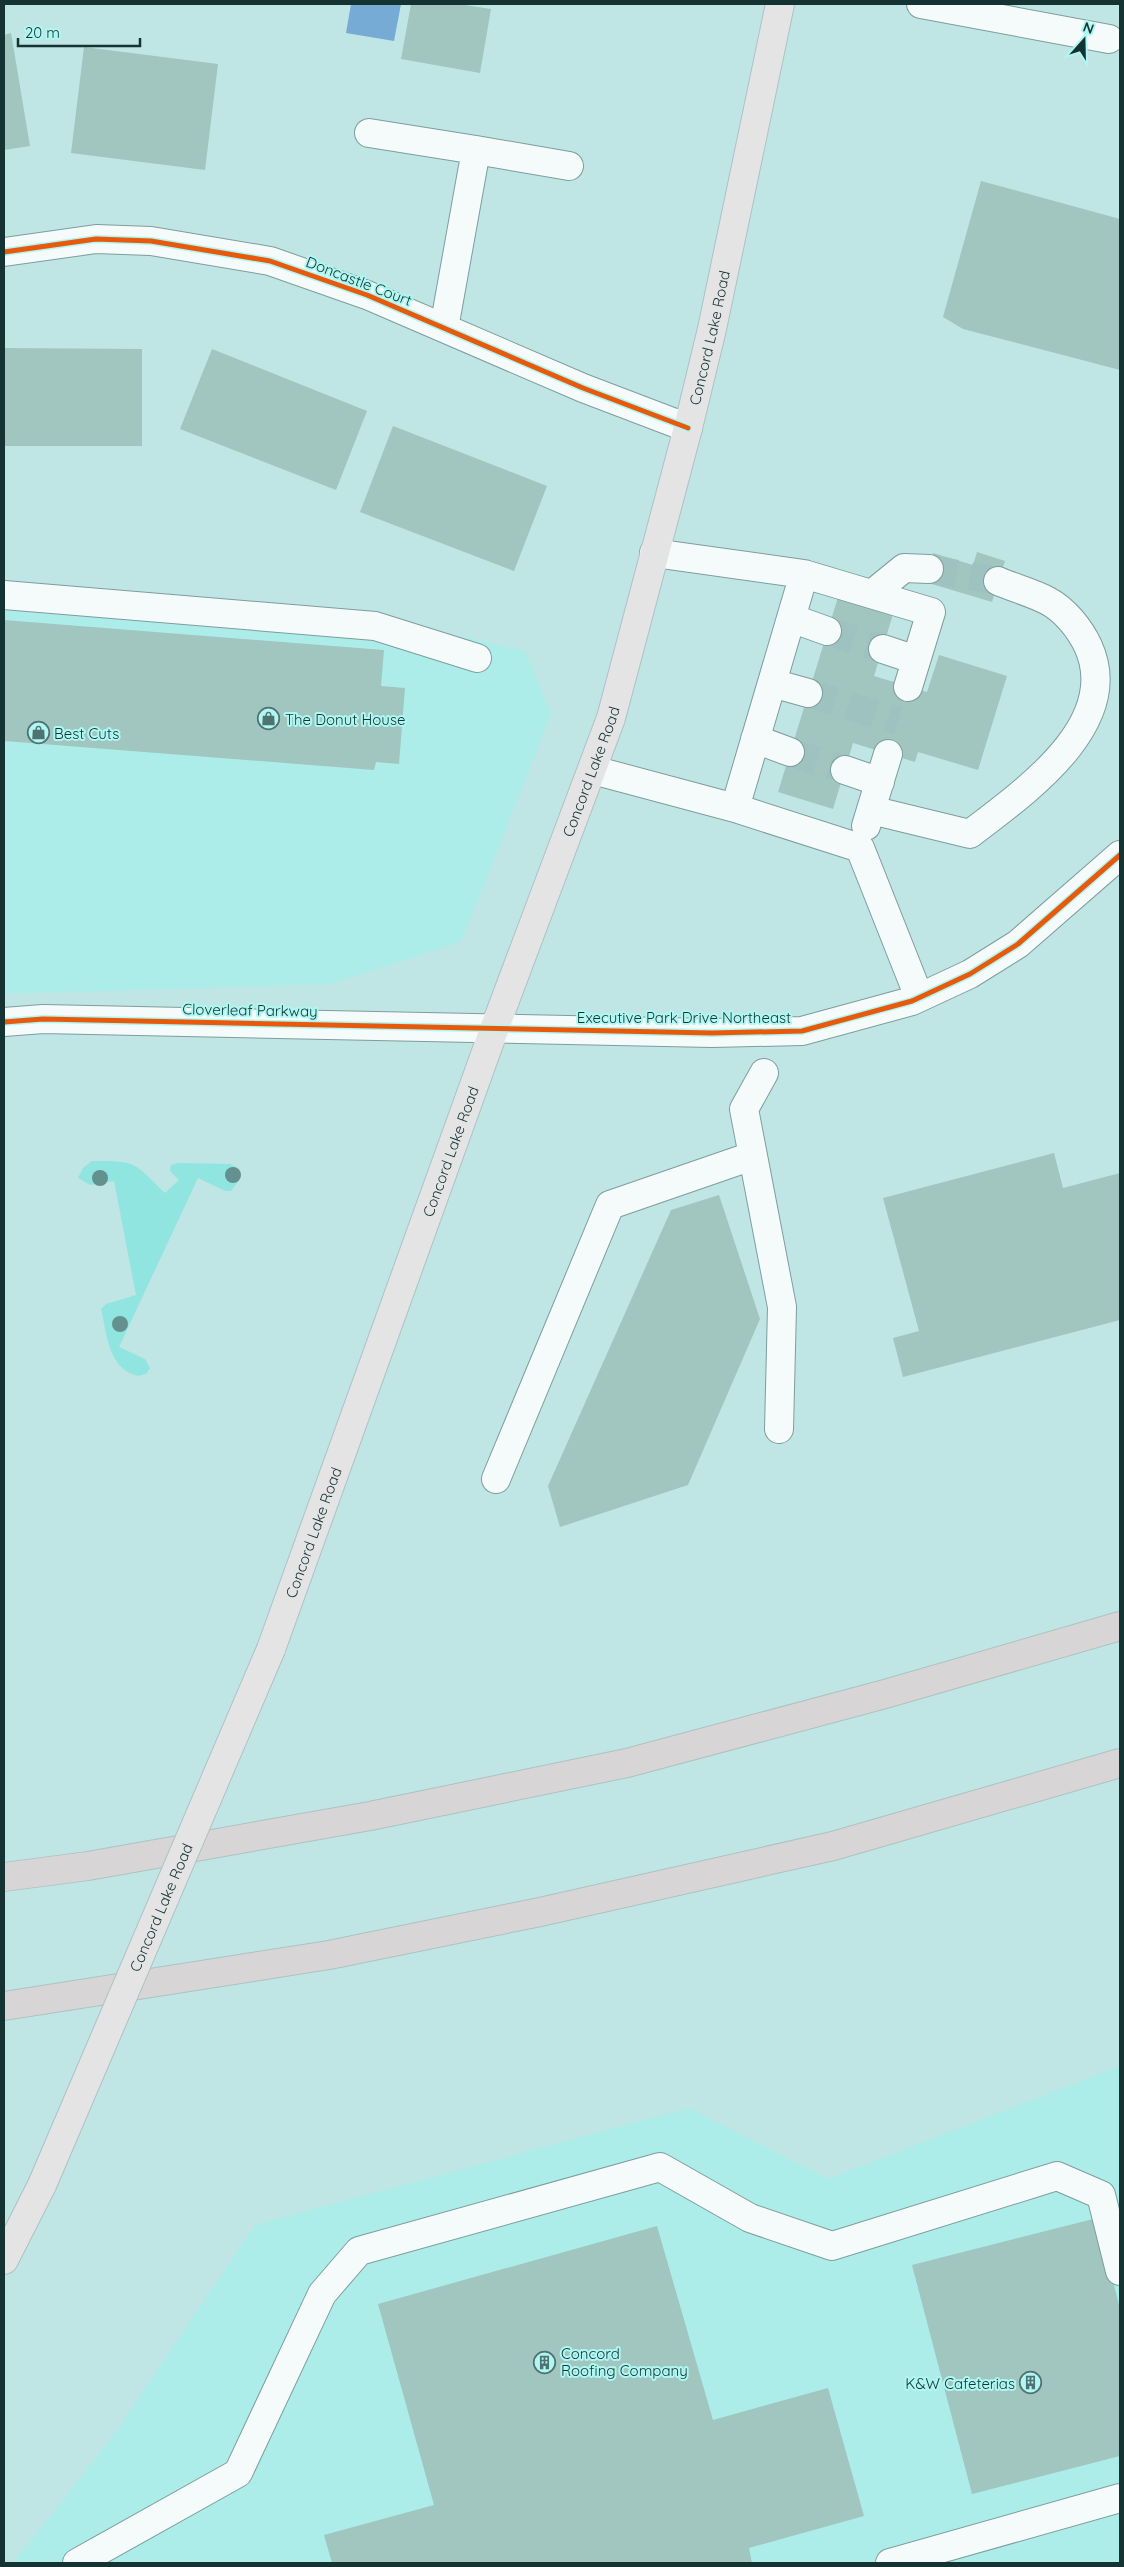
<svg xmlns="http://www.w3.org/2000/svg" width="1124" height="2567" font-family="Quicksand,sans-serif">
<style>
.built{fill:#acede9}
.green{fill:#90e5e0}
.water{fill:#76abd5}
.building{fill:#a0c6bf}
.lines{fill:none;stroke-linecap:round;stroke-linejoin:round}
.minor-tunnel{stroke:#9dc2c0;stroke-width:28;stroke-dasharray:28 14;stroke-linecap:butt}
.minor-casing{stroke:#7e9d9c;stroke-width:30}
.major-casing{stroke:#adc2c1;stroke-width:30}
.highway-casing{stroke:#adc2c1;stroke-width:30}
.minor{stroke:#f5fbfb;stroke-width:28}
.major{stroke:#e4e4e5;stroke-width:28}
.highway{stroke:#d8d5d6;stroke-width:28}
.major-bridge-casing{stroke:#adc2c1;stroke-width:30;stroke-linecap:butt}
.major-bridge{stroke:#e4e4e5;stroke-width:28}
.cycleway-casing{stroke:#aef7f2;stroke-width:8}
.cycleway{stroke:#e8590c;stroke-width:5}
.tree{fill:#62918f}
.labels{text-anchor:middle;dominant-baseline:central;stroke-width:4;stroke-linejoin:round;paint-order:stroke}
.street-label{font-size:15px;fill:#153332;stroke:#aef7f2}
.poi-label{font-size:15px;fill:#153332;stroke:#aef7f2;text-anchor:start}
</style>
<rect width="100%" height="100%" fill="#bfe6e4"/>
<!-- built -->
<path class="built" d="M4,591L380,617L525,651L551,714L461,942L330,984L4,994Z
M1120,2066V2563H13L111,2439L255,2225L689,2108L828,2179Z"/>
<!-- green -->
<path class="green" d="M92,1161C138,1161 133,1162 165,1193L179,1180L170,1171L171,1165L178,1163L230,1164L238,1168V1182L231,1191H225L198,1178L119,1347L145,1359L150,1368L146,1374L138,1376C108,1369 107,1334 101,1309L106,1304L136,1295L114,1181L90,1185L78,1178L83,1168Z"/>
<!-- water -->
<path class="water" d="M351,4H401L394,41L346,33Z"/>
<!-- building -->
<path class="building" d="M411,4H458L491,9L480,73L401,59Z
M11,33L30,146L4,150V35Z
M84,47L218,64L205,170L71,153Z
M981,181L1120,219V370L963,329L943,317Z
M4,348L142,349V446H4Z
M212,349L367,411L336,490L180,429Z
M393,426L547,486L514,571L360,512Z
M977,552L1005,561L992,602L925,582L933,553L973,565Z
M839,594L894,611L874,676L927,692L939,655L1007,676L978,770L918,752L915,762L853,743L833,809L778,792Z
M4,620L384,650L381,686L405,688L399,764L376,762L374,770L4,741Z
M1054,1153L1063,1188L1120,1173V1320L903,1377L893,1338L919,1331L883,1198Z
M719,1195L760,1319L688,1485L560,1527L548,1486L671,1210Z
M1097,2218L1120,2309V2456L972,2494L912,2265Z
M657,2226L713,2420L828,2388L864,2516L749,2548L752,2563H332L324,2535L434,2505L378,2304Z"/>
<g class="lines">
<!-- minor-tunnel -->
<path class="minor-tunnel" d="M929,569L998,581
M827,631L883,649
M808,693L898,721
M790,752L845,770"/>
<defs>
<path id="minor" d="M921,4L1109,39
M369,133L476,150
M4,252L96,239L151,241L270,261L367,295L583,388L688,428
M444,328L476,150L569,166
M804,574L931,612L908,687
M872,594L904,568L929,569
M4,595L375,626L477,658
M791,618L827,631
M883,649L916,660
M772,683L808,693
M755,739L790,752
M593,770L735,808L804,574L654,553
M845,770L880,782
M735,808L860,848L919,997
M871,810L970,834C1023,793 1124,724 1088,646C1080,629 1065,610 1048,601C1033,593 1014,588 998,581
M866,826L888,754
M4,1022L43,1019L712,1033L802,1031L912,1001L970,974L1018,944L1120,855
M764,1073L744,1109L782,1307L779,1429
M496,1479L610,1205L752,1156
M77,2563L238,2473L322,2294L359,2251L660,2167L750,2218L832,2246L1057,2176L1101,2195L1120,2271
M890,2563L1120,2498"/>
<g id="major">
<path id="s1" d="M271,1649L495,1027L611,718L688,428L712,329L780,4"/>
<path d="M4,2260L42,2185"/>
</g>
<path id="highway" d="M4,1877L88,1866L370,1816L627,1763L885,1694L1120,1626
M4,2006L329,1955L540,1912L833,1846L1120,1763"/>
</defs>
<!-- minor casing -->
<use href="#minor" class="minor-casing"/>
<!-- major casing -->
<use href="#major" class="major-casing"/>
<!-- highway casing -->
<use href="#highway" class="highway-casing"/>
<!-- minor -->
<use href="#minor" class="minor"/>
<!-- major -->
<use href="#major" class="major"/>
<!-- highway -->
<use href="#highway" class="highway"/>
<defs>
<g id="major-bridge">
<path id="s2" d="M42,2185L271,1649"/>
</g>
</defs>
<!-- major-bridge casing -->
<use href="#major-bridge" class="major-bridge-casing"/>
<!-- major-bridge -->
<use href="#major-bridge" class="major-bridge"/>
<defs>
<path id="cycleway" d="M4,252L96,239L151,241L270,261L367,295L583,388L688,428
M4,1022L43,1019L712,1033L802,1031L912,1001L970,974L1018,944L1120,855"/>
</defs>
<!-- cycleway casing -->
<use href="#cycleway" class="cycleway-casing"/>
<!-- cycleway -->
<use href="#cycleway" class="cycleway"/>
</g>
<!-- trees -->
<g class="tree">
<circle cx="233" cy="1175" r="8"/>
<circle cx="100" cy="1178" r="8"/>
<circle cx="120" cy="1324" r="8"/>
</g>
<!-- icons -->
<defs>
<symbol id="shop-ring" viewBox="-11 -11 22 22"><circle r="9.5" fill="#aef7f2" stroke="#507270" stroke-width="1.5"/><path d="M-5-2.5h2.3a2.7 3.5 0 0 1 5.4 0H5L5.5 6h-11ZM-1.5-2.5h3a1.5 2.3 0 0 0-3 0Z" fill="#507270"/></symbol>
<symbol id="building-ring" viewBox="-11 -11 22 22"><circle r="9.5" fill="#aef7f2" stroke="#507270" stroke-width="1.5"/><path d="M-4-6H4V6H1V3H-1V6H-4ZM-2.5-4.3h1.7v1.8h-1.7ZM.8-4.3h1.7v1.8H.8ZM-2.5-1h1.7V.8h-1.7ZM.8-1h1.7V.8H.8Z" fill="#507270"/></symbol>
</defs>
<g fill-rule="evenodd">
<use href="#shop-ring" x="256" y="706" width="25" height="25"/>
<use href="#shop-ring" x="26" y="720" width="25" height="25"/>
<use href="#building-ring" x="532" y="2350" width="25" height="25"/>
<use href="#building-ring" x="1018" y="2370" width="25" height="25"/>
</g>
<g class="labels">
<!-- street labels -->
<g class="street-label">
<text transform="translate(359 281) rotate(21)">Doncastle Court</text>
<text stroke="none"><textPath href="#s1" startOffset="1384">Concord Lake Road</textPath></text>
<text stroke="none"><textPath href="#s1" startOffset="934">Concord Lake Road</textPath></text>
<text transform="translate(250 1010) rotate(1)">Cloverleaf Parkway</text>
<text x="684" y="1017">Executive Park Drive Northeast</text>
<text stroke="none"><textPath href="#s1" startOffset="529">Concord Lake Road</textPath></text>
<text stroke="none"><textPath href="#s1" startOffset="124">Concord Lake Road</textPath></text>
<text stroke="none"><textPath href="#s2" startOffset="302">Concord Lake Road</textPath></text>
</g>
<!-- poi labels -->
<g class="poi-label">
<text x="285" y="719">The Donut House</text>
<text x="54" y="733">Best Cuts</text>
<text x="561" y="2353">Concord<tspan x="561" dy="17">Roofing Company</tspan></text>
<text x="1015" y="2383" text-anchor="end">K&amp;W Cafeterias</text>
</g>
</g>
<!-- border -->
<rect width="1124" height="2567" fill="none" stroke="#153332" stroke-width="10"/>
<!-- north arrow -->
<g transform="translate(1084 40) rotate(20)" stroke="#aef7f2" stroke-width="4" paint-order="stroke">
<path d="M0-4L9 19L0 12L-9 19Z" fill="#153332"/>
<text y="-8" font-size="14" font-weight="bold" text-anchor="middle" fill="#153332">N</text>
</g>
<!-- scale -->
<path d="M18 38v8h122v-8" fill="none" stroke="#153332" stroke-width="2.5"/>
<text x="25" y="38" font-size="15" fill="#153332" stroke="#aef7f2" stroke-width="4" paint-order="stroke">20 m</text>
</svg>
